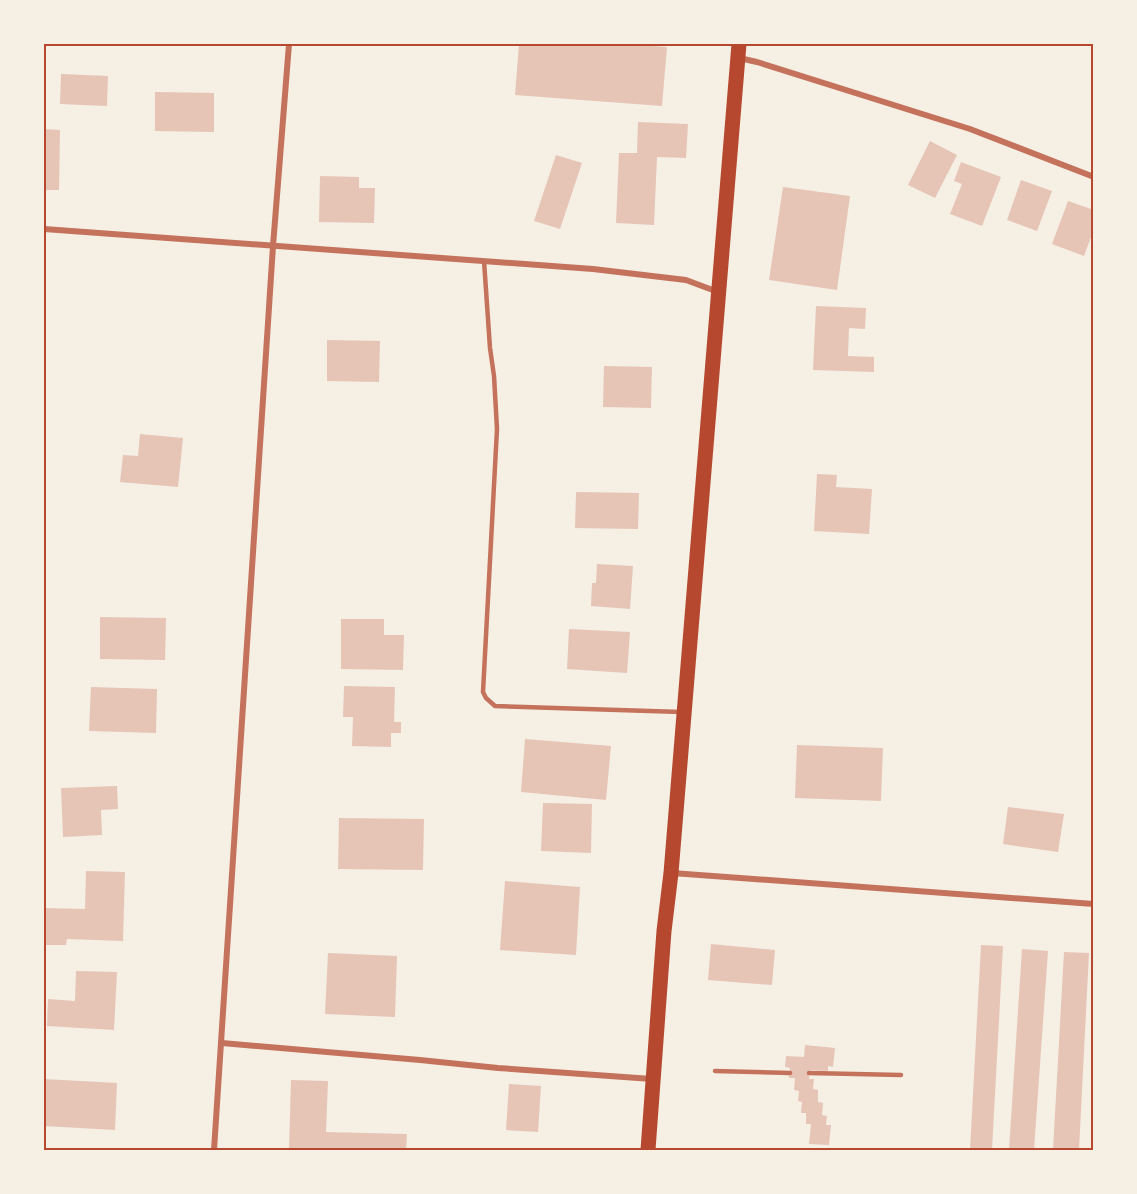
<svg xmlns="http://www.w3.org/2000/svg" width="1137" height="1194" font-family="'Archivo Narrow',sans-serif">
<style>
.building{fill:#e6c5b7}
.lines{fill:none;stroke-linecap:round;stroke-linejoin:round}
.service{stroke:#c5725c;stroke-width:4.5}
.minor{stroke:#c5725c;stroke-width:6}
.primary{stroke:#b5482f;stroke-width:15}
.neatline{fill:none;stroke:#b5482f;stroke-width:2}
</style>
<rect width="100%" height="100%" fill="#f6efe4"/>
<!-- building -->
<path class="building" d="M519,44H623L667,47L662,106L515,95Z
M61,74L108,76L107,106L60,104Z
M155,92L214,93V132L155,131Z
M638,122L688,124L686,158L657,157L654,225L616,223L619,153H637Z
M44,129L60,130L59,190H44Z
M930,141L957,155L935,198L908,185Z
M556,155L582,163L560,229L534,221Z
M961,162L1001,177L982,226L950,214L962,184L954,181Z
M320,176L359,177V188H375L374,223L319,222Z
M1021,180L1052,191L1037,231L1007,220Z
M783,187L850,196L837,290L769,280Z
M1068,201L1094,210V229L1084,256L1052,244Z
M816,306L866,308L865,329L849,328L848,356L874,357V372L813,370Z
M327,340L380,341L379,382L327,381Z
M604,366L652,367L651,408L603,407Z
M140,434L183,438L178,487L120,482L123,455L138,456Z
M817,474L837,475L836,487L872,489L869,534L814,531Z
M576,492L639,493L638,529L575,528Z
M597,564L633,566L630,609L591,606L592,583H596Z
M100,617L166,618L165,660L100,659Z
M341,619H384V635H404L403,670L341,669Z
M569,629L630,632L627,673L567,669Z
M344,686L395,687L394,722H401V733H391V747L352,746L353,717H343Z
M91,687L157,689L156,733L89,731Z
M525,739L611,746L606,800L521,792Z
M797,745L883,748L881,801L795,798Z
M117,786L118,809L101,810L102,835L63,837L61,788Z
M543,803L592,804L591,853L541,851Z
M1008,807L1064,814L1058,852L1003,844Z
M339,818L424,819L423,870L338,869Z
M86,871L125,872L123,941L67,939L66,945H44V908L85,909Z
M505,881L580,887L576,955L500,950Z
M711,944L775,950L772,985L708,980Z
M981,945L1003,946L992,1150H970Z
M1022,949L1048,951L1034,1150H1009Z
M1064,952L1089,953L1079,1150H1053Z
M328,953L397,956L395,1017L325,1014Z
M76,971L117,972L114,1030L47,1026L48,999L75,1001Z
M805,1045L835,1048L833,1067L828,1066V1071L810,1070L809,1079H814L813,1089L818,1090V1102L823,1103L822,1115L827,1116L826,1125H831L829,1145L809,1144L811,1124H806V1113H801L802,1102L798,1101L799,1091L794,1090L795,1078H789L790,1068L785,1067L786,1056L804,1057Z
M44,1079L117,1083L115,1130L44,1126Z
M291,1080L328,1081L326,1132L407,1134L406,1150H289Z
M509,1084L541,1086L538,1132L506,1130Z"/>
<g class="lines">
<!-- service -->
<path class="service" d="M484,261L490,348L494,376L497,429L483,692L486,698L495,706L681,712
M715,1071L790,1073
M809,1073L901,1075"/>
<!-- minor -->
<path class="minor" d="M739,58L757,62L970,129L1094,177
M44,229L593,269L686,280L718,292
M672,873L1094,904
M222,1043L420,1060L498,1068L652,1079
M214,1150L273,246L289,44"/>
<!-- primary -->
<path class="primary" d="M648,1150L664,931L671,873L739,44"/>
</g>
<!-- border -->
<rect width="1137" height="1194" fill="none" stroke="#f6efe4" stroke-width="90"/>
<rect x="45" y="45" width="1047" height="1104" class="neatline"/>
</svg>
